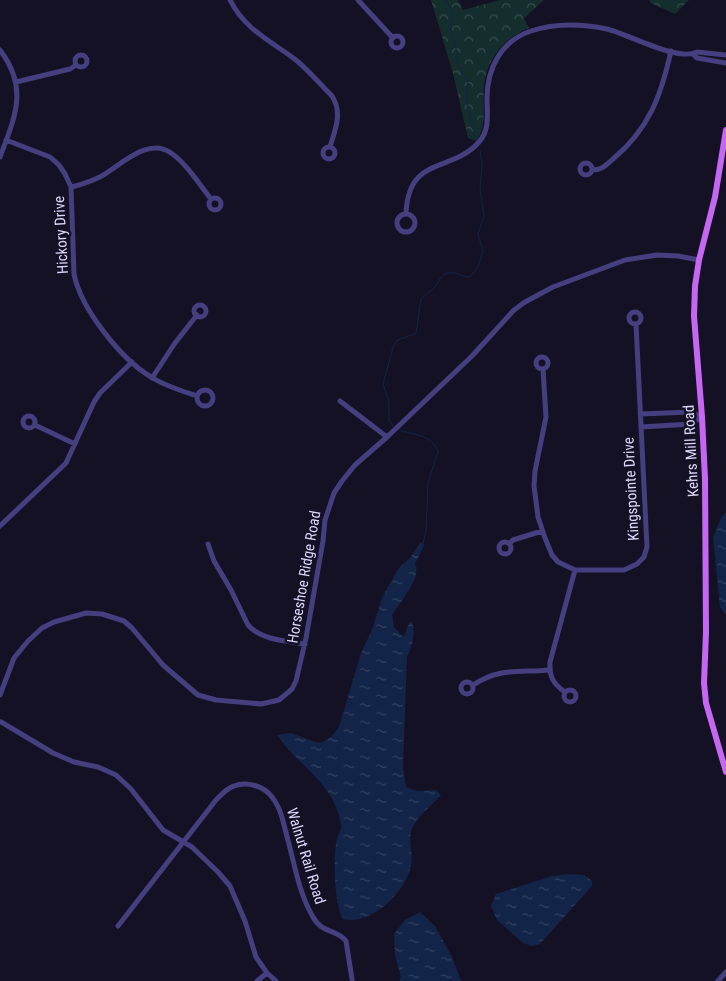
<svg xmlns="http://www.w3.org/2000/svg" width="726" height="981" font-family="'Roboto Condensed',sans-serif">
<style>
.forest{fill:url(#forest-crowns)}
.water{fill:url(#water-ripples)}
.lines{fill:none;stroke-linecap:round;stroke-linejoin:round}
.stream{stroke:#122447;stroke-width:1}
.minor{stroke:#453f80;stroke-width:5}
.major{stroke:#c667f4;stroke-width:6}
.labels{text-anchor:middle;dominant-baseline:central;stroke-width:5;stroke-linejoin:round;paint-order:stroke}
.street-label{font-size:15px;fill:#ddd7fc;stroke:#151125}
</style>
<defs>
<pattern id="forest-crowns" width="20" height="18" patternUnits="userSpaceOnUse" patternTransform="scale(1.25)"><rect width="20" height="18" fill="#142e2e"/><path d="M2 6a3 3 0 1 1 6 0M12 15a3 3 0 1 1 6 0" fill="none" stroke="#364c4d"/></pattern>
<pattern id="water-ripples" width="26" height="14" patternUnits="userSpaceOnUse" patternTransform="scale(1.25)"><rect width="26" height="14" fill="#122447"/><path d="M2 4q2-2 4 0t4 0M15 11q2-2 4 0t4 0" fill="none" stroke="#344362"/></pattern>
</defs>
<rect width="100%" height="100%" fill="#151125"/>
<!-- forest -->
<path class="forest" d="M431,0H458L463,10L500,0H544L524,18L529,28C504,38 486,59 484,87C482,108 488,121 477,141L468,138L453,73Z
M649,0H689L675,14L651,3Z"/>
<!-- water -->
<path class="water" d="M726,513V615L720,607L713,537L722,516Z
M420,543H423L424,545L415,564C422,577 400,603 392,615L394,627L401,635L404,636L409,623L412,622C416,633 412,647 407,657L403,767L406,787L417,791L436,790L441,795C432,805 421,814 414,824C406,839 414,852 411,866C405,893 371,926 343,919C334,905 333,856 337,839C338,834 342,830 341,825C335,783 298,766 277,735L291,733L318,743L323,742L331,737L339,727L361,653L372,630L382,598L398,569L410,558Z
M570,874L584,875L592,881V886L540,944L532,946L523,943L497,920L491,906L496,894L552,876Z
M420,912L435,926L452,957L461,981H399L401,977L395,955L394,934L405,920Z"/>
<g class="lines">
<!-- stream -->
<path class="stream" d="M446,0L453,12L450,28L456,48L458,65L468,81L467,100L471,124L476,138
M394,427L389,420V402L383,384L394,344L398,340L416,333L421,299C425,295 430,292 434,288C441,280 440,271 455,273C461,274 464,278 470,277L478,267L483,251L478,234L484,216L480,189L482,164L480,151
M401,431C415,434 432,436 438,451L428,483L426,531L423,543"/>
<!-- minor -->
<path class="minor" d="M230,0C245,30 271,41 296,60C309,71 320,84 332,96C343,113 335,130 330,147
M358,0L393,38
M391 42a6 6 0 1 1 12 0a6 6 0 1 1-12 0Z
M0,50C29,88 15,117 0,157
M693,54L697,58L726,63
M75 61a6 6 0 1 1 12 0a6 6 0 1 1-12 0Z
M16,82L70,69L76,65
M6,140L50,157L59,165L65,174L71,187L74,274C81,309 121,359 151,377C165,386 182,391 197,396
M323 153a6 6 0 1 1 12 0a6 6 0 1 1-12 0Z
M580 169a6 6 0 1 1 12 0a6 6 0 1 1-12 0Z
M593,170C602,170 606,165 613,159C649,129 661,96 671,51
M71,187C81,185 91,181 100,177C120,166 148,136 171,153C186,163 200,185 211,199
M209 204a6 6 0 1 1 12 0a6 6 0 1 1-12 0Z
M406,214C408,155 452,173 479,142C490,130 487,114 487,99C487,68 501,41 531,31C555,23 583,24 607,29C628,34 678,62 697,52L726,55
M397 223a9 9 0 1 1 18 0a9 9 0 1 1-18 0Z
M194 311a6 6 0 1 1 12 0a6 6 0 1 1-12 0Z
M629 318a6 6 0 1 1 12 0a6 6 0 1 1-12 0Z
M536 363a6 6 0 1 1 12 0a6 6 0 1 1-12 0Z
M543,369L546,417L535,471L534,486L538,517L545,538L552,555L558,562L575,570H624L637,564L644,557L647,547L636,324
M152,378L175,343L197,315
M197 398a8 8 0 1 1 16 0a8 8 0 1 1-16 0Z
M340,401L387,437
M640,414L691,412L702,417
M23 422a6 6 0 1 1 12 0a6 6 0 1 1-12 0Z
M35,425L75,444
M641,427L691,424L702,417
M0,526L66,463L94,402L100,393L132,362
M499 548a6 6 0 1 1 12 0a6 6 0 1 1-12 0Z
M208,544L214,561L231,590L248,625C261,640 286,641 305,644
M509,544L513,540L542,531
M461 688a6 6 0 1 1 12 0a6 6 0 1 1-12 0Z
M473,685C501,667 518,673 550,670
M564 696a6 6 0 1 1 12 0a6 6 0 1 1-12 0Z
M565,692C553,684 549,676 550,662L575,570
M0,695L14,658L28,641L42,628L54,622L86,613L102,614L124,621L132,628L163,665L198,695L216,700L261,704L279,700L292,689L296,681L306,638L323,541L325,520L334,493L342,481L355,465L387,437L472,356L514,310L525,302L553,287L625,260L657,255L678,256L699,260
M1,722L53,753L74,762L98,767L116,775L131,789L163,830L192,847L218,872L230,886L245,921L256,957L267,973L276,981
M118,926L216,800C221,795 227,788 234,786C247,781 264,786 272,797C280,807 283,820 286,833C294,860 298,892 313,917C322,934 337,929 346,941L352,979
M257,981L267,973
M718,981L726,972"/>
<!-- major -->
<path class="major" d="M726,130L715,197L699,260L695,286L694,316L702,417L705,479L706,632L704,683L706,703L726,772"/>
</g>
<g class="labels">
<!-- street labels -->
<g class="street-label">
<text transform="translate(61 235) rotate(-93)">Hickory Drive</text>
<text transform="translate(691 451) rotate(-93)">Kehrs Mill Road</text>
<text transform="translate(631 489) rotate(-93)">Kingspointe Drive</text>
<text transform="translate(304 577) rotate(-80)">Horseshoe Ridge Road</text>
<text transform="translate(306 856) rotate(73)">Walnut Rail Road</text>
</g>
</g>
</svg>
